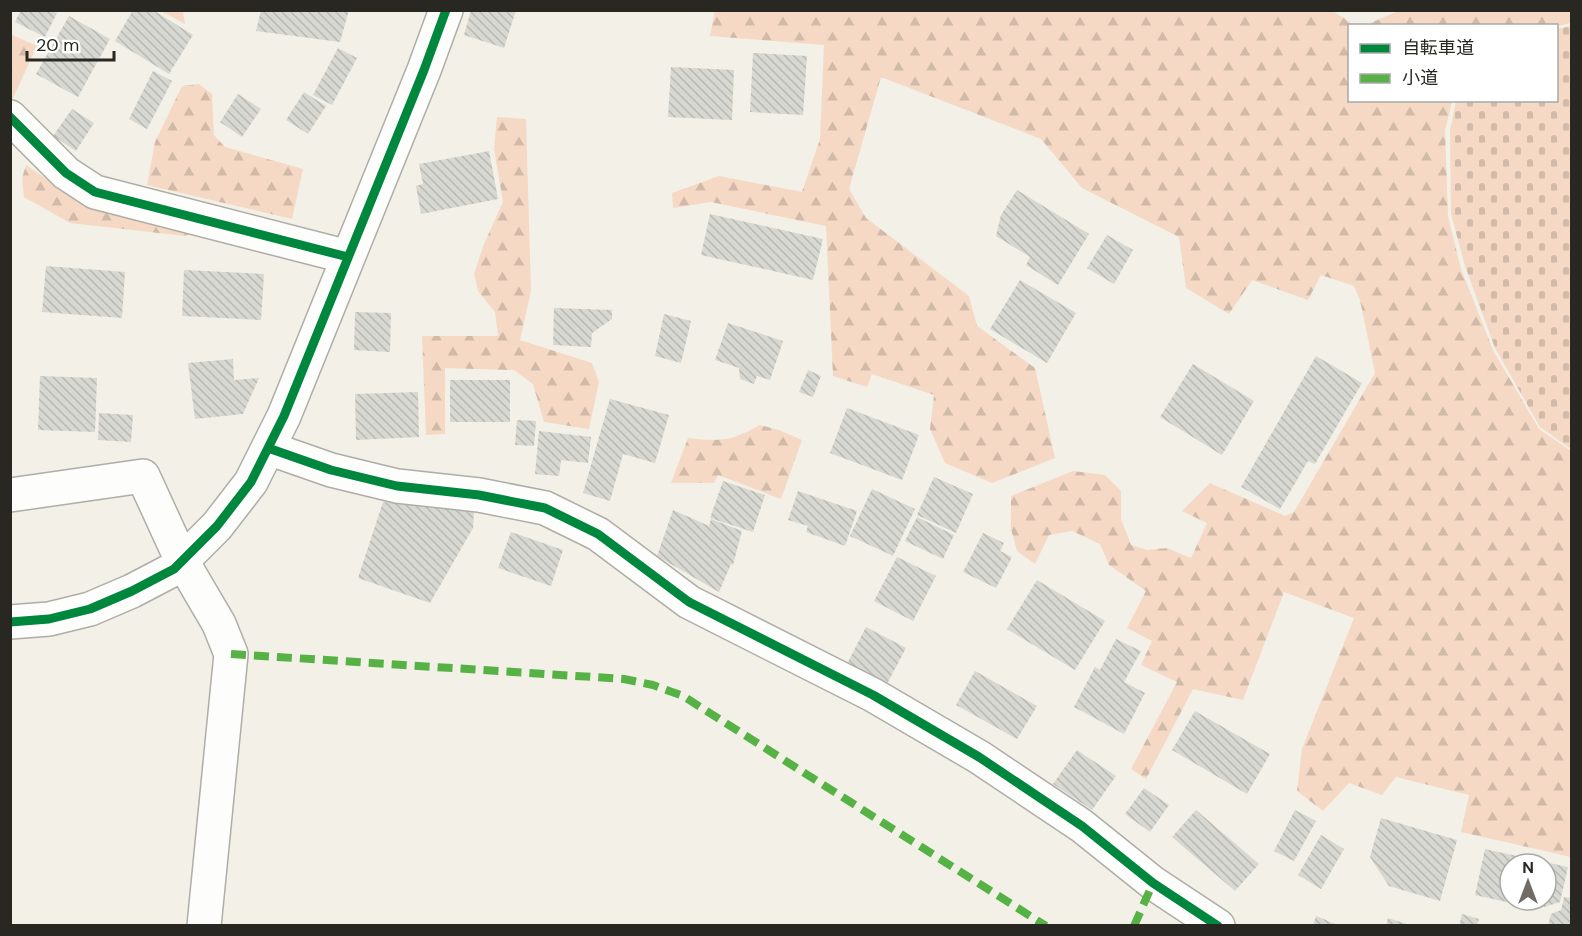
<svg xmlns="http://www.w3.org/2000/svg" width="1582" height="936" font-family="'DM Sans','Noto Sans JP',sans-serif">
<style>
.forest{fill:url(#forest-firs)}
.cemetery{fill:url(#cemetery-stones)}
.building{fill:url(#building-back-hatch);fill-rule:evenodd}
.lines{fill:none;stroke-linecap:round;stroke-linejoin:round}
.minor-casing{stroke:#aeada7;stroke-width:36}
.minor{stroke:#fdfdfb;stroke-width:33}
.quiet{stroke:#56b245;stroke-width:8;stroke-dasharray:15 8;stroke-linecap:butt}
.cycleway-casing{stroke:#fff;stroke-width:13}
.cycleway{stroke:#00873e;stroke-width:9}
</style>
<defs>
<pattern id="forest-firs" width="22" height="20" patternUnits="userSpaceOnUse" patternTransform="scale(1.5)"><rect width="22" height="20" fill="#f5d9c5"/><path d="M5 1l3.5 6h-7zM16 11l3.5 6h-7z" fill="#d2baa9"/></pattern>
<pattern id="cemetery-stones" width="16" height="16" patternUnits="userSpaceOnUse" patternTransform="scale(1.5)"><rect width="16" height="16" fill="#f5d9c5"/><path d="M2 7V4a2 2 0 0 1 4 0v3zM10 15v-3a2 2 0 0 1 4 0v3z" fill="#d2baa9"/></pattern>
<pattern id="building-back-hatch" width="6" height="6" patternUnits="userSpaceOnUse" patternTransform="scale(1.5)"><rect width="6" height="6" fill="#d8d8d2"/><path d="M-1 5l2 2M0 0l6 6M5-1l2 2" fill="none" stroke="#b9b9b4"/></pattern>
</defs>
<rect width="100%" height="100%" fill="#f2f0e7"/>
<!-- forest -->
<path class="forest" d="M1400,10L1571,11V23L1557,26L1366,25Z
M161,11H183L185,24Z
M1333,11L1354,25L1350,26V100L1452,101L1445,131L1448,216L1461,269L1493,350L1539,429L1571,451V857L1461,832L1469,795L1396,777L1382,795L1349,783L1323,811L1297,791L1302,749L1354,618L1284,592L1243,700L1193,689L1146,779L1131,769L1177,682L1141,665L1152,641L1127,628L1146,591L1109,565L1100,544L1072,531L1049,535L1035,564L1017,551L1011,529V496L1073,471L1105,475L1121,491V519L1131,545L1147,550L1167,548L1191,558L1207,523L1182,511L1210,483L1285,516L1294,512L1375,373L1360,300L1354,286L1321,275L1308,300L1252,280L1229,314L1186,288L1179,237L1082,188L1041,139L881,77L849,189L866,218L969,296L977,326L1035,368L1055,458L992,483L945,463L930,429L934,395L872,374L867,387L833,376L826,226L711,202L673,208L672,193L719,176L802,192L820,139L824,45L710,36L715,11Z
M10,34L37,46L12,100L10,98Z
M199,84L212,94L214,135L225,147L303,169L292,219L147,185L155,142L182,86Z
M497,117L526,119L531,291L520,340L592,363L599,382L589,429L544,422L533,384L514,370L445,368V434L426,435L422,336H498L495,312L478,291L474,274L484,244L503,202L494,149Z
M26,165L61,189L194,232L185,236L70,223L24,197L22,178Z
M760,425L779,430L802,440L781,499L718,475L714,483H671L688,438C719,442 732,441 760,425Z"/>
<!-- cemetery -->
<path class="cemetery" d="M1571,26H1572L1571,449L1540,427L1495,348L1465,266L1451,214L1450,131L1456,101L1556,100L1557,29Z"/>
<!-- building -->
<path class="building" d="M21,10H51L57,13L45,37L15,22Z
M133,10H153L193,35L169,74L115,41Z
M261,10H349L340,42L256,31Z
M471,10H516L504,48L464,35Z
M69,16L110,39L78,97L36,74Z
M338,48L357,58L332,105L313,95Z
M753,53L807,56L803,115L750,112Z
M671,67L734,70L732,120L668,117Z
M153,71L172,81L147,129L129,119Z
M304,92L326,106L308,134L286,120Z
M238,94L261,109L242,137L220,122Z
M72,109L94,123L76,151L53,136Z
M489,151L498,199L421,214L416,186L423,184L419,164Z
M1017,190L1089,234L1058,285L1026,265L1030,257L996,236L1001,215Z
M710,214L823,239L813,280L701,255Z
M1107,235L1133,250L1114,284L1087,268Z
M46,266L125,272L122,318L42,312Z
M184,270L264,274L261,320L182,316Z
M1020,280L1076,313L1047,363L990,329Z
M554,308L612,310V319L592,333L591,347L553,345Z
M355,312L391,313L390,352L354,350Z
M664,314L691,321L681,363L655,356Z
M728,323L783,341L770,380L757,376L754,384L740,379L739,368L715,360Z
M1316,356L1362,383L1315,464L1308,461L1280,509L1241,487Z
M233,359L234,380L259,378L243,414L195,419L188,363Z
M1193,364L1254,401L1222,455L1160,417Z
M808,370L821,376L813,397L799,392Z
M40,376L97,378L95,432L38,430Z
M450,380H510V422H450Z
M418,392L419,437L356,440L355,394Z
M610,399L669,415L655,463L623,454L610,501L583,493Z
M847,408L919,435L902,480L830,453Z
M99,413L133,415L131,442L98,440Z
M517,420L536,421L534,446L515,445Z
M539,431L591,437L588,463L561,460L559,476L535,474Z
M934,477L973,494L956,533L917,515Z
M723,481L765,495L753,532L710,518Z
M872,489L915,509L893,556L850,536Z
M798,491L857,511L845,546L806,532L808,526L788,520Z
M383,502L474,512L473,528L430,603L358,578Z
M673,510L709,526L711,519L742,531L733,565L731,564L719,592L657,556Z
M917,517L954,535L943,559L905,541Z
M511,532L563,550L551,586L498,568Z
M983,533L1004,543L1000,551L1012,557L996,588L963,572Z
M897,557L936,576L913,621L874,601Z
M1037,580L1105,621L1075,670L1007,629Z
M866,627L906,648L887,684L847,664Z
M1116,639L1141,651L1124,682L1145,693L1124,734L1074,707L1095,667L1100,670Z
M975,671L1037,706L1017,739L956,705Z
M1195,711L1270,754L1247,794L1172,750Z
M1077,750L1116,776L1092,810L1053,784Z
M1144,788L1169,805L1150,832L1125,814Z
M1196,810L1259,864L1235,891L1172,837Z
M1295,810L1316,821L1294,861L1274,851Z
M1381,818L1457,840L1440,901L1389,886L1370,857Z
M1321,835L1344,849L1321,889L1298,875Z
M1485,849L1568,867L1560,902L1538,909L1475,895ZM1510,864H1546V900H1510Z
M1564,897L1572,898V926H1548L1551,914L1561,910Z
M1462,914L1479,919L1477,926H1459Z
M1316,916L1338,925V926H1313Z
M1388,918L1410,925V926H1386Z"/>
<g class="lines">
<defs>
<path id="minor" d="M10,117L66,173L95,192L348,257
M268,448L331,470L397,486L479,495L545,508L598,534L689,602L873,695L979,757L1082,826L1153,883L1218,926
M10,495L143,476L182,561L219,624L231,654L204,926
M10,622L49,619L90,609L132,591L174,569L217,526L251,482L284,416L424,70L446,10"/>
</defs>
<!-- minor casing -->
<use href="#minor" class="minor-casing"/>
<!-- minor -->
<use href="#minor" class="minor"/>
<!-- quiet -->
<path class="quiet" d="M231,654L624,679L653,685L683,696L1046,926
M1134,926L1153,883"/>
<defs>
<path id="cycleway" d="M10,117L66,173L95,192L348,257
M268,448L331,470L397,486L479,495L545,508L598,534L689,602L873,695L979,757L1082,826L1153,883L1218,926
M10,622L49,619L90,609L132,591L174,569L217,526L251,482L284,416L424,70L446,10"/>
</defs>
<!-- cycleway casing -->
<use href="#cycleway" class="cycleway-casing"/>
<!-- cycleway -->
<use href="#cycleway" class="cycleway"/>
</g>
<!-- border -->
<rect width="1582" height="936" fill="none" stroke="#282721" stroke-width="24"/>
<!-- legend -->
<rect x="1348" y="24" width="210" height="78" fill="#ffffff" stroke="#a9a9a6" stroke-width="1.5"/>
<rect x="1360" y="44" width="30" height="9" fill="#00873e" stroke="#a9a9a6" stroke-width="1.5"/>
<text x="1402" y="54" font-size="18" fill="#282721">自転車道</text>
<rect x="1360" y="74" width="30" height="9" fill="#56b245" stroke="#a9a9a6" stroke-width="1.5"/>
<text x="1402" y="84" font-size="18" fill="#282721">小道</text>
<!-- north arrow -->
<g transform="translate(1528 882)"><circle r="28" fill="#ffffff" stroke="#a9a9a6" stroke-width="1.5"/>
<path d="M0-4.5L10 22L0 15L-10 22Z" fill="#6f6d66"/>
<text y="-9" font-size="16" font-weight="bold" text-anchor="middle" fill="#282721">N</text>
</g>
<!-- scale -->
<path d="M27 51v9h87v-9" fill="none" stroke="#282721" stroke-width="3"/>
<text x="36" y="51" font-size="18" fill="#282721" stroke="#ffffff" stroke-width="4.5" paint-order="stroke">20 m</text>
</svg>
